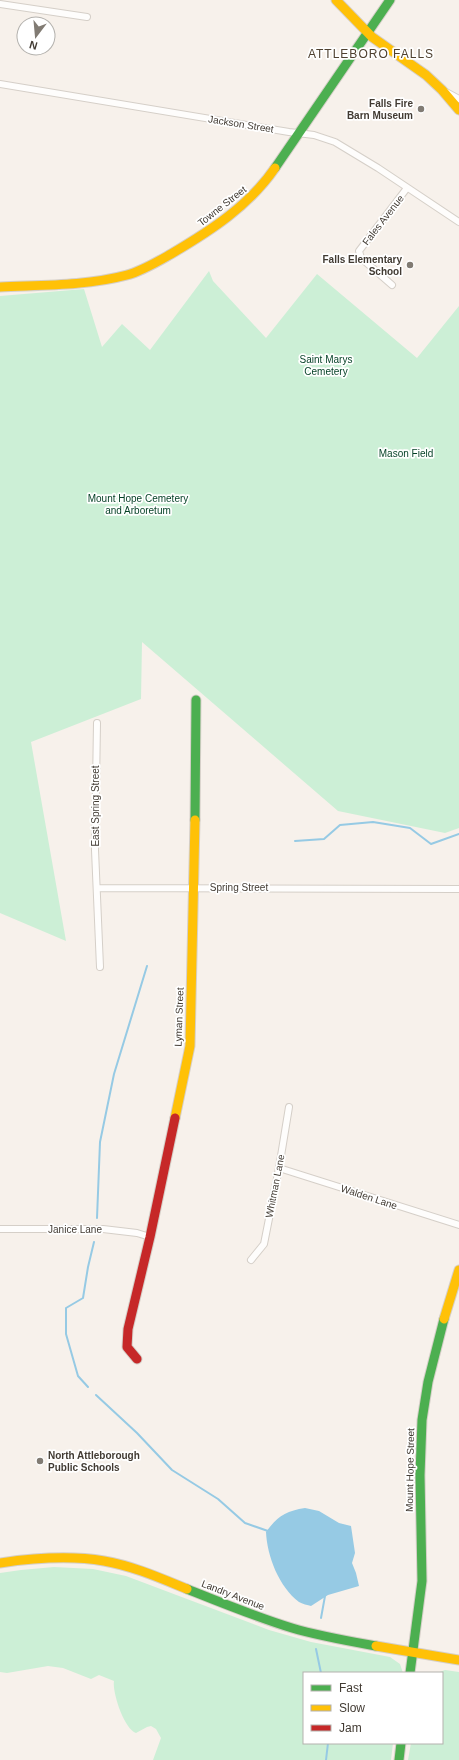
<svg xmlns="http://www.w3.org/2000/svg" width="459" height="1760" font-family="Helvetica,sans-serif">
<style>
.green{fill:#ccefd6}
.water{fill:#96cae4}
.lines{fill:none;stroke-linecap:round;stroke-linejoin:round}
.stream{stroke:#96cae4;stroke-width:2}
.street-casing{stroke:#d5cfc8;stroke-width:8}
.fast-casing{stroke:#d5cfc8;stroke-width:11}
.slow-casing{stroke:#d5cfc8;stroke-width:11}
.jam-casing{stroke:#d5cfc8;stroke-width:11}
.street{stroke:#fefdfc;stroke-width:6}
.fast{stroke:#4caf50;stroke-width:9}
.slow{stroke:#ffc107;stroke-width:9}
.jam{stroke:#c62828;stroke-width:9}
.poi-dot{fill:#817b73;stroke:#fff;stroke-width:1.5}
.labels{text-anchor:middle;dominant-baseline:central;stroke-width:3.5;stroke-linejoin:round;paint-order:stroke}
.poi-label{font-size:10px;font-weight:bold;fill:#423b33;stroke:#fff;text-anchor:end}
.street-label{font-size:10px;fill:#423b33;stroke:#fff}
.park-label{font-size:10px;fill:#013e23;stroke:#fff}
.quarter-label{font-size:12px;letter-spacing:1px;fill:#4f4130;stroke:#fff}
</style>
<rect width="100%" height="100%" fill="#f7f1eb"/>
<!-- green -->
<path class="green" d="M209,271L213,281L266,338L317,274L417,358L459,306V828L445,833L338,811L142,642L141,699L31,742L66,941L0,913V296L84,289L102,347L122,324L150,350Z
M54,1567L93,1569L126,1576L269,1630L311,1642L390,1657L400,1664L403,1673H304V1743H393L391,1760H153L161,1738L156,1729L151,1726L147,1727L136,1733C124,1729 112,1692 114,1681L99,1675L91,1679L63,1668L48,1666L7,1673L0,1672V1573L21,1570Z
M445,1670L459,1672V1760H408L411,1743H442V1673H437Z"/>
<!-- water -->
<path class="water" d="M305,1508L319,1511L339,1523L351,1526L355,1553L352,1563L356,1573L359,1586L328,1595L311,1606C308,1605 302,1604 299,1602C279,1587 267,1556 266,1532C277,1517 285,1511 305,1508Z"/>
<g class="lines">
<!-- stream -->
<path class="stream" d="M295,841L324,839L340,825L373,822L410,828L431,844L459,834
M97,1218L100,1142L114,1074L147,966
M88,1387L78,1376L66,1334V1308L83,1298L88,1267L94,1242
M96,1395L137,1433L172,1470L218,1499L245,1523L268,1531
M321,1618L325,1596
M316,1649L321,1673
M326,1760L328,1743"/>
<defs>
<path id="street" d="M0,4L87,17
M0,84L289,132L314,135L335,142L378,168L459,222
M446,92L459,99
M392,285L361,258L359,251L407,188
M97,723L95,850L100,967
M97,888L459,889
M279,1168L459,1225
M0,1229H103L137,1233L150,1237
M251,1260L264,1244L279,1168L289,1107"/>
<path id="fast" d="M275,168L390,0
M195,820L196,700
M187,1589C222,1603 256,1617 292,1628C319,1636 348,1641 376,1646
M410,1673L422,1581L420,1475L422,1420L428,1382L444,1319
M399,1760L401,1743"/>
<path id="slow" d="M336,0L372,37L426,75L442,90L459,110
M0,287C42,285 86,286 127,275C142,271 157,262 171,254C210,231 249,206 275,168
M175,1118L190,1046L195,820
M444,1319L459,1270
M0,1563C34,1558 69,1555 104,1561C133,1566 160,1578 187,1589
M376,1646L459,1660"/>
<path id="jam" d="M137,1359L127,1347L128,1329L150,1237L175,1118"/>
</defs>
<!-- street casing -->
<use href="#street" class="street-casing"/>
<!-- fast casing -->
<use href="#fast" class="fast-casing"/>
<!-- slow casing -->
<use href="#slow" class="slow-casing"/>
<!-- jam casing -->
<use href="#jam" class="jam-casing"/>
<!-- street -->
<use href="#street" class="street"/>
<!-- fast -->
<use href="#fast" class="fast"/>
<!-- slow -->
<use href="#slow" class="slow"/>
<!-- jam -->
<use href="#jam" class="jam"/>
</g>
<!-- markers -->
<g class="poi-dot">
<circle cx="421" cy="109" r="4"/>
<circle cx="410" cy="265" r="4"/>
<circle cx="40" cy="1461" r="4"/>
</g>
<g class="labels">
<!-- poi labels -->
<g class="poi-label">
<text x="413" y="103">Falls Fire<tspan x="413" dy="12">Barn Museum</tspan></text>
<text x="402" y="259">Falls Elementary<tspan x="402" dy="12">School</tspan></text>
<text x="48" y="1455" text-anchor="start">North Attleborough<tspan x="48" dy="12">Public Schools</tspan></text>
</g>
<!-- street labels -->
<g class="street-label">
<text transform="translate(241 124) rotate(9)">Jackson Street</text>
<text transform="translate(222 206) rotate(-38)">Towne Street</text>
<text transform="translate(383 220) rotate(-52)">Fales Avenue</text>
<text transform="translate(95 806) rotate(-90)">East Spring Street</text>
<text x="239" y="887">Spring Street</text>
<text transform="translate(179 1017) rotate(-88)">Lyman Street</text>
<text transform="translate(275 1186) rotate(-79)">Whitman Lane</text>
<text transform="translate(369 1197) rotate(18)">Walden Lane</text>
<text x="75" y="1229">Janice Lane</text>
<text transform="translate(410 1470) rotate(-89)">Mount Hope Street</text>
<text transform="translate(233 1595) rotate(21)">Landry Avenue</text>
</g>
<!-- park labels -->
<g class="park-label">
<text x="326" y="359">Saint Marys<tspan x="326" dy="12">Cemetery</tspan></text>
<text x="406" y="453">Mason Field</text>
<text x="138" y="498">Mount Hope Cemetery<tspan x="138" dy="12">and Arboretum</tspan></text>
</g>
<!-- quarter labels -->
<g class="quarter-label">
<text x="371" y="54">ATTLEBORO FALLS</text>
</g>
</g>
<!-- legend -->
<rect x="303" y="1672" width="140" height="72" fill="#ffffff" stroke="#b3b1ad"/>
<rect x="311" y="1685" width="20" height="6" fill="#4caf50" stroke="#b3b1ad"/>
<text x="339" y="1692" font-size="12" fill="#423b33">Fast</text>
<rect x="311" y="1705" width="20" height="6" fill="#ffc107" stroke="#b3b1ad"/>
<text x="339" y="1712" font-size="12" fill="#423b33">Slow</text>
<rect x="311" y="1725" width="20" height="6" fill="#c62828" stroke="#b3b1ad"/>
<text x="339" y="1732" font-size="12" fill="#423b33">Jam</text>
<!-- north arrow -->
<g transform="translate(36 36) rotate(196)"><circle r="19" fill="#ffffff" stroke="#b3b1ad"/>
<path d="M0-3L7 15L0 10L-7 15Z" fill="#817b73"/>
<text y="-6" font-size="11" font-weight="bold" text-anchor="middle" fill="#423b33">N</text>
</g>
</svg>
